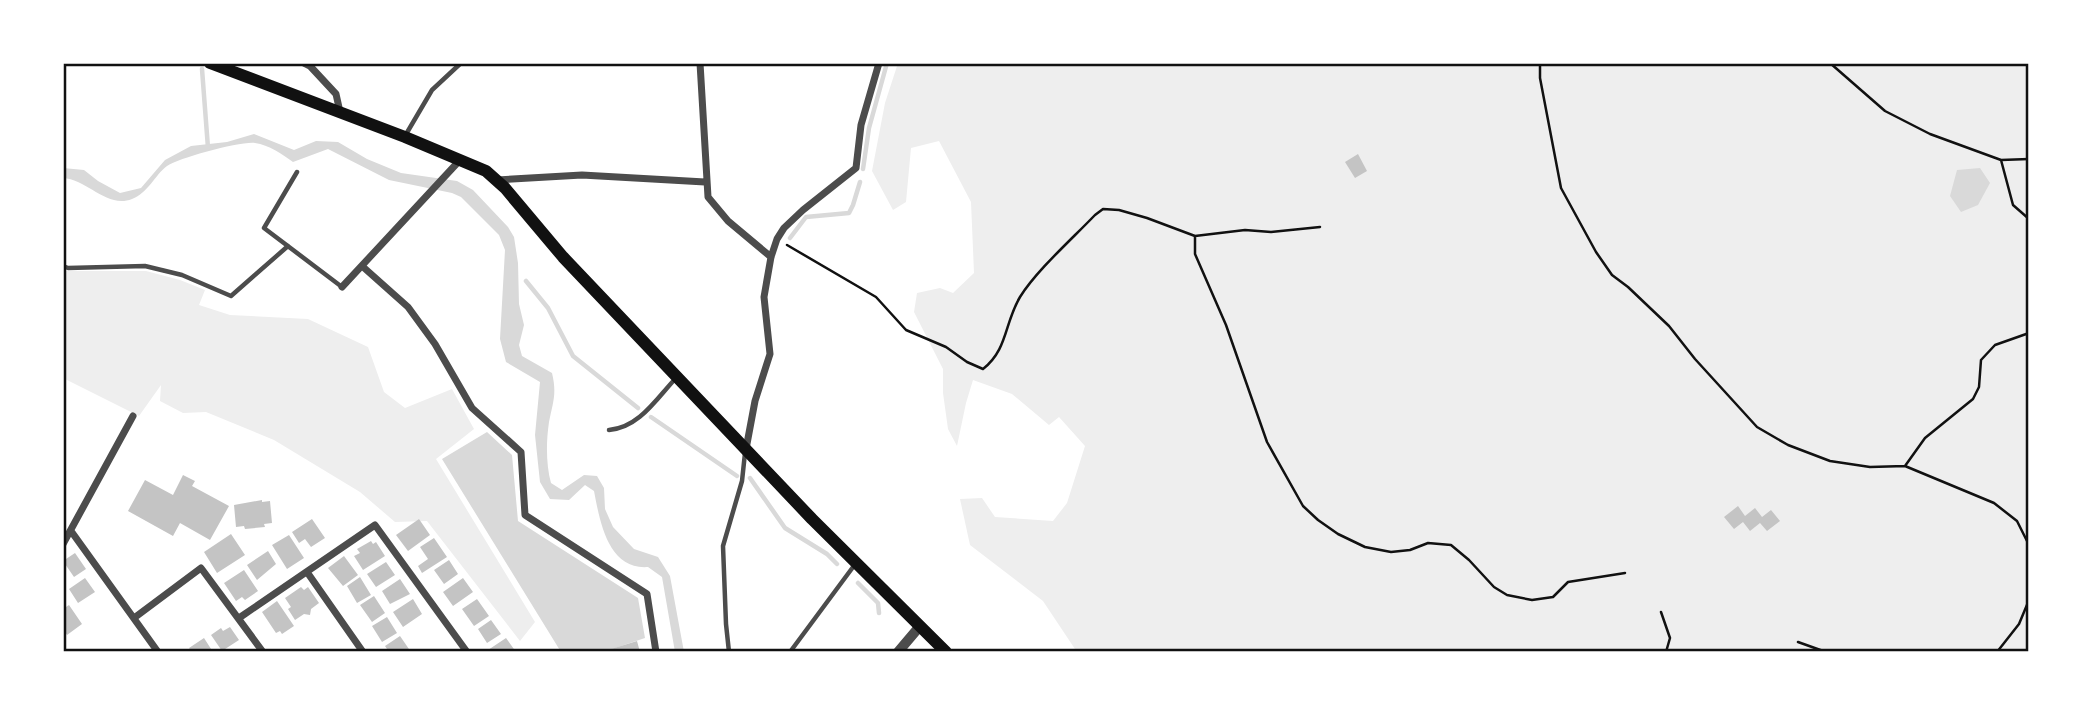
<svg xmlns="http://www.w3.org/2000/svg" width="2092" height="715" font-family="Arial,sans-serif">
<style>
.green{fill:#eee}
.water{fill:#d9d9d9}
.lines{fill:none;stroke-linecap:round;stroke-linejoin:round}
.stream{stroke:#d9d9d9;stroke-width:4.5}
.building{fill:#c4c4c4}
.path{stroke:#111;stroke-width:2.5}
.service{stroke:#4c4c4c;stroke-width:4.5}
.minor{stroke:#4c4c4c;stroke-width:7}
.tertiary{stroke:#4c4c4c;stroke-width:10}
.secondary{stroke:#111;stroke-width:12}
.neatline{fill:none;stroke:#111;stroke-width:2.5}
</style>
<rect width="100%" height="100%" fill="#fff"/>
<!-- green -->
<path class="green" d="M898,63H2029V652H1077L1043,601L970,545L960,499L982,498L995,517L1053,521L1067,503L1085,446L1059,417L1049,425L1012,394L973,380L966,403L957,446L948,429L943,393V369L914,312L917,293L940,288L953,293L974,273L971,202L939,141L911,148L906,202L893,210L872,171L885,103Z
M63,271H146L180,280L205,290L199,305L230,315L308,319L368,347L384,392L405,408L452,389L474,429L436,459L535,622L520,641L427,521L395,522L360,492L274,440L206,412L183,413L160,401L161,385L139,416L63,378Z"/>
<!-- water -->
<path class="water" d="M254,134L294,150L316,141L338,142L367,159L401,173L457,181L473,190L508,227L514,237L518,263L519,304L524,325L519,345L522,356L552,373C557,394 553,402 549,422C546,442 546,465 551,483L562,490L584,475L597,476L604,488L605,509L613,527L634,549L658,557L670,576L684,652H675L662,577L648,567C608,570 600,522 594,491L585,485L569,500L550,499L540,482L535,435L540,382L506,362L500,339L505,250L499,235L461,197L452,193L389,180L328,149L293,162C282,154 269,145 255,143C241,141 179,158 167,166C155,175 148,193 132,199C107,209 87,179 63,178V168L84,170L98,181L120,193L141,188L165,160L191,146L227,142Z
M1980,168L1990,183L1978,205L1961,212L1950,196L1957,170Z
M487,432L512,455L518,521L638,598L645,638L603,652H561L442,459Z"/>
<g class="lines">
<!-- stream -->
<path class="stream" d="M202,69L208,148
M863,169L869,128L887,63
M790,238L806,217L849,213L853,205L860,182
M526,281L548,308L573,356L638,408
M651,417L737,476
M750,478L785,528L827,554L837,564
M858,583L878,603L879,613"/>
</g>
<!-- building -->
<path class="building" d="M1358,154L1367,171L1355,178L1345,162Z
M183,475L195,481L192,486L229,506L210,540L180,523L173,536L128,511L145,480L173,495Z
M262,500V502L270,501L272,523L264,524L265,527L245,529L244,526L236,527L234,505Z
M1738,506L1745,516L1755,508L1762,517L1771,510L1780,521L1767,531L1760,523L1750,531L1743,522L1734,529L1724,517Z
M312,519L325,538L311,547L305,539L299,543L292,532Z
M419,519L430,535L408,551L396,535Z
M231,534L245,555L217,573L204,552Z
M289,535L304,558L287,569L272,545Z
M434,538L447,557L422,573L418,566L428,559L420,547Z
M371,541L373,544L376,542L385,556L363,570L354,556L360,553L357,549Z
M268,551L276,564L257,580L247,565Z
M75,553L86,569L74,577L63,561Z
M344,556L358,575L343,586L328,568Z
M449,560L458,574L444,584L434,570Z
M386,562L395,575L376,587L367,574Z
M244,570L258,591L245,600L242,597L236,601L224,583Z
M360,577L371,595L357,603L347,586Z
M85,578L95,592L78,603L69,589Z
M463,578L473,592L453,606L443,592Z
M400,579L410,594L390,604L382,591Z
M301,587L304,590L308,587L319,603L311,609L310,615L304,614L295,620L288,609L291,607L285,598Z
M374,596L385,613L372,622L360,605Z
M413,599L422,614L403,627L393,612Z
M477,599L489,616L474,626L462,609Z
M277,601L294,626L282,634L280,631L276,633L262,612Z
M69,605L82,624L67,635L63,629V609Z
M387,617L397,633L382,642L372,626Z
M491,620L501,634L487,643L478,629Z
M230,627L239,640L222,651L211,635L221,628L223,631Z
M400,636L411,652H389L385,646Z
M204,638L213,652H192L189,648Z
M506,638L516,652H489L488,650Z
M637,641L640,652H612L611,649Z"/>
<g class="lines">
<!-- path -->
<path class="path" d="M1540,63V78L1561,188L1596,252L1612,275L1628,287L1669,326L1695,359L1757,427L1788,445L1830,461L1870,467L1905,466L1925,438L1973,399L1979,387L1981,360L1995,345L2029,333
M1830,63L1885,111L1930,134L2001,160L2029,159
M2001,160L2013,205L2029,219
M1195,236V254L1226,325L1267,442L1303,506L1318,520L1338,534L1365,547L1391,552L1410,550L1428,543L1451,545L1469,560L1494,587L1507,595L1532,600L1553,597L1568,582L1625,573
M787,245L876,297L906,330L946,347L967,362L983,369C1008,349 1004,324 1020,297C1037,270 1072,239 1095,215L1103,209L1119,210L1147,218L1195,236L1245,230L1271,232L1320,227
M1905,466L1994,503L2017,521L2029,545
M1661,612L1670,638L1666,652
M1798,642L1826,652
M1997,652L2019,624L2029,600"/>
<!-- service -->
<path class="service" d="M405,136L432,90L461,63
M297,172L264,228L342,287
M63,266L68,268L145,266L182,275L231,296L288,246
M609,430C639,428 657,398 676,378
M729,652L726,624L723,546L742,481L745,453
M790,652L856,563"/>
<!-- minor -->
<path class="minor" d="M304,63L310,66L336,94L340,112
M700,63L708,197L728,221L771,257
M497,180L582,175L705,182
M362,266L408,307L435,344L472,408L521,452L525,515L647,594L656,652
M342,287L460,160
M746,449L755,401L770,354L764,297L771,257L777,239L784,228L803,210L856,168L861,125L879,63
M71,531L158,652
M63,544L133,416
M307,572L363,652
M134,618L201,568L263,652
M239,618L375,525L467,652"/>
<!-- tertiary -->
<path class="tertiary" d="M898,652L920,626"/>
<!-- secondary -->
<path class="secondary" d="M210,63L405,137L486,171L505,188L563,257L812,519L946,652"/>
</g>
<!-- border -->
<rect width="2092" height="715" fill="none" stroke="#ffffff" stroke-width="130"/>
<rect x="65" y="65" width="1962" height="585" class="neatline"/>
</svg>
